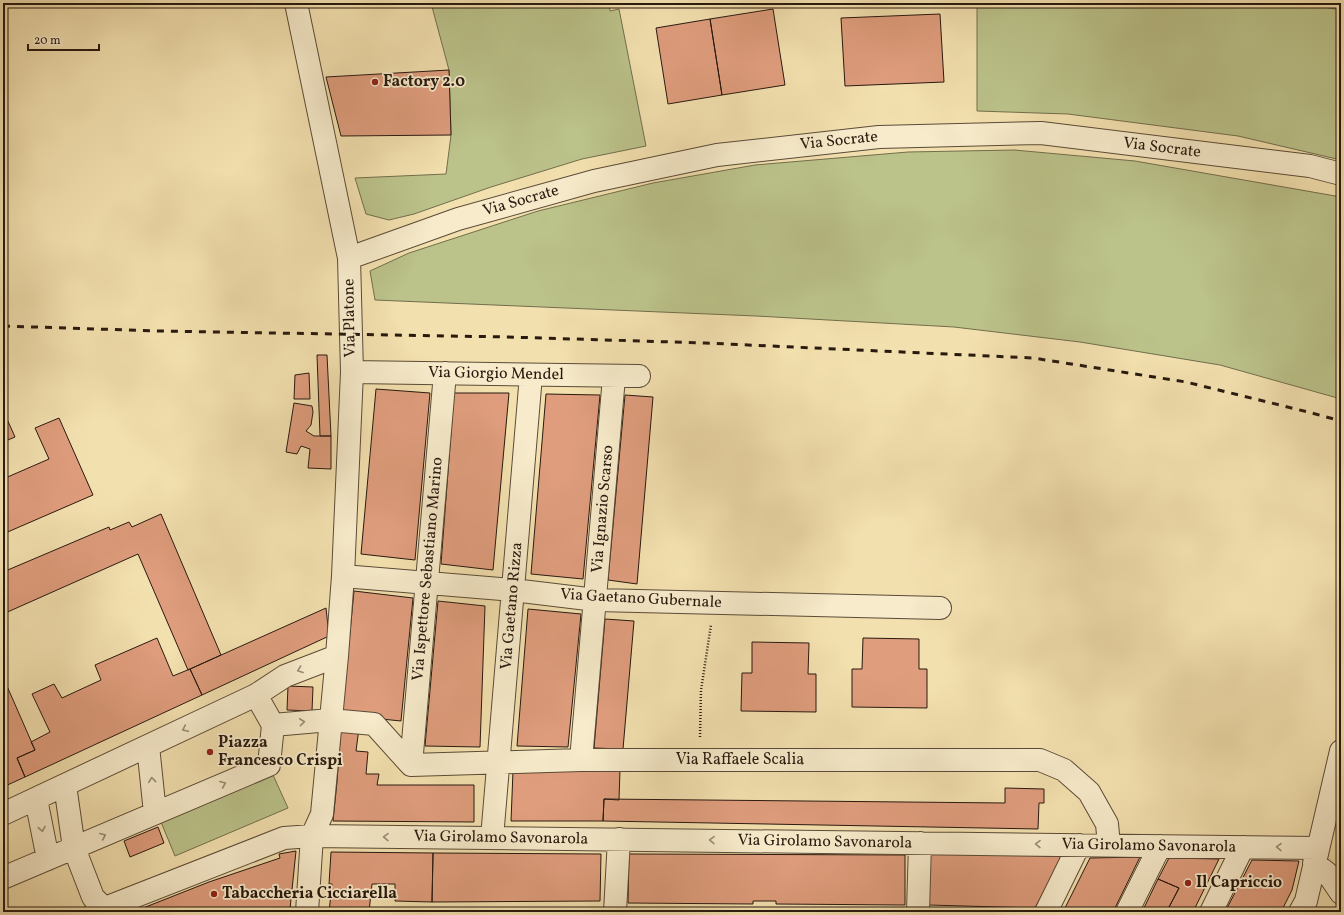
<svg xmlns="http://www.w3.org/2000/svg" width="1344" height="915" font-family="Vollkorn,serif">
<style>
.green{fill:#bbc28a;stroke:#726e4c}
.building{fill:#df9d7d;stroke:#28190f}
.lines{fill:none;stroke-linecap:round;stroke-linejoin:round}
.minor-casing{stroke:#5b4b37;stroke-width:24}
.path{stroke:#28190f;stroke-width:2.5;stroke-dasharray:1 2;stroke-linecap:butt}
.minor{stroke:#f7ebcb;stroke-width:22}
.rail{stroke:#28190f;stroke-width:3;stroke-dasharray:7 7;stroke-linecap:butt}
.oneway{stroke:#9a8c76}
.poi-dot{fill:#8f2418;stroke:#f7ebcb;stroke-width:1.5}
.labels{text-anchor:middle;dominant-baseline:central;stroke-width:3.5;stroke-linejoin:round;paint-order:stroke}
.poi-label{font-size:16px;font-weight:bold;fill:#28190f;stroke:#f7ebcb;text-anchor:start}
.street-label{font-size:16px;fill:#28190f;stroke:#f7ebcb}
</style>
<rect width="100%" height="100%" fill="#f3e0af"/>
<filter id="stains"><feTurbulence type="fractalNoise" baseFrequency=".005" numOctaves="4"/><feColorMatrix values="0 0 0 0 .2 0 0 0 0 .09 0 0 0 0 .02 0 0 0 .5 -.17"/></filter>
<radialGradient id="worn" r=".72"><stop offset=".6" stop-color="#630" stop-opacity="0"/><stop offset="1" stop-color="#630" stop-opacity=".3"/></radialGradient>
<!-- green -->
<path class="green" d="M431,3H609L610,11L619,9L646,146L582,159L491,187L414,214L389,220L366,214L355,178L446,174L451,135L449,70Z
M977,3H1301L1335,9L1337,3H1341V160L1238,136L1068,114L977,111Z
M1014,150L1135,161L1341,197V399L1220,365L1080,342L954,327L756,316L375,300L370,271L409,253L538,211L653,183L755,165L908,152Z
M273,775L288,808L175,856L161,822Z"/>
<!-- building -->
<path class="building" d="M773,9L785,85L722,95L710,19Z
M940,14L944,82L845,86L841,18Z
M710,19L722,95L668,104L656,28Z
M449,70L451,135L341,136L326,77Z
M317,355H327L331,436H320Z
M309,373L310,399H294L295,375Z
M376,389L430,393L415,560L361,554Z
M454,393H509L493,570L441,564Z
M546,394L600,395L583,579L531,574Z
M625,395L653,397L637,584L608,580Z
M294,403L312,406L313,412L311,425L306,431L314,436H331V469L308,468L310,449L301,446L297,454L286,452Z
M3,410L15,437L3,442Z
M59,418L93,495L3,534V479L49,459L35,428Z
M161,514L221,655L188,670L138,554L3,614V572L109,527L110,530L129,522L132,527Z
M354,591L413,598L401,721L342,715Z
M438,601L485,606L480,747L425,746Z
M326,608L329,636L202,695L190,669Z
M528,609L581,614L568,747L517,746Z
M605,619L634,621L623,749L594,748Z
M157,638L173,676L190,669L202,695L25,777L17,758L35,750L31,742L50,732L32,694L54,684L62,698L101,680L95,665Z
M863,638L919,639V669H927V708L852,707V669H862Z
M752,642L809,643L808,674H816V712L741,711L742,673H752Z
M3,677L35,750L17,758L25,777L3,787Z
M288,686L313,687L312,711L287,710Z
M341,726L359,728L356,751L368,752L366,774H379L377,785H474V822L333,821L337,782Z
M620,770L619,800L604,799L603,821H511L513,771Z
M1005,788L1044,789V803H1039L1038,829L603,821L604,799L1005,803Z
M158,827L164,843L130,857L124,841Z
M296,851L290,909L282,912H133L209,882L280,858L279,854Z
M331,852L433,853L432,902L395,901V884H372L369,912H329L332,884H329Z
M433,853L601,854L600,901L432,902Z
M629,854L905,855V905L776,904V901H753V904L628,903Z
M930,854L1060,856V861L1035,908L929,905Z
M1140,857L1113,912H1063L1090,858Z
M1169,858L1219,859L1193,912L1167,911L1179,888L1158,879Z
M1252,860L1299,861L1292,890L1281,912H1225Z
M1158,879L1179,888L1167,911L1169,912H1142Z"/>
<g class="lines">
<defs>
<path id="minor" d="M296,3L349,258L352,372L343,576L337,656L322,814L312,836L307,912
M349,258L458,219L594,181L717,155L879,137L1041,133L1310,166L1341,174
M352,372L639,376
M343,576L513,590L596,600L940,608
M273,725L330,720L374,724L411,765L581,760H1040L1064,770L1089,792L1107,824L1109,845
M148,746L155,813
M581,760L614,377
M411,765L445,373
M65,785L74,848L93,897L107,912
M36,799L48,859
M3,814L256,695L285,676L337,656
M492,838L531,375
M1314,863L1328,874L1341,893
M3,878L269,765L273,725L256,695
M95,912L284,838L312,836L1318,848
M615,912L619,839
M918,912L920,843
M1046,912L1079,845
M1127,912L1160,846
M1211,912L1243,847
M1300,912L1306,901L1341,751"/>
</defs>
<!-- minor casing -->
<use href="#minor" class="minor-casing"/>
<!-- path -->
<path class="path" d="M700,737L701,690L711,625"/>
<!-- minor -->
<use href="#minor" class="minor"/>
<!-- rail -->
<path class="rail" d="M3,326L159,331L508,337L705,343L1033,358L1186,382L1312,413L1341,421"/>
</g>
<!-- one-way arrows -->
<defs><path id="oneway-chevron" d="M-2-3.5L2.5 0L-2 3.5" fill="none" stroke-width="1.6" stroke-linecap="round" stroke-linejoin="round"/></defs>
<g class="oneway">
<use href="#oneway-chevron" transform="translate(300 670) rotate(160)"/>
<use href="#oneway-chevron" transform="translate(302 722) rotate(-6)"/>
<use href="#oneway-chevron" transform="translate(185 729) rotate(155)"/>
<use href="#oneway-chevron" transform="translate(152 780) rotate(-96)"/>
<use href="#oneway-chevron" transform="translate(223 784) rotate(-23)"/>
<use href="#oneway-chevron" transform="translate(42 829) rotate(79)"/>
<use href="#oneway-chevron" transform="translate(103 836) rotate(-23)"/>
<use href="#oneway-chevron" transform="translate(386 837) rotate(-179)"/>
<use href="#oneway-chevron" transform="translate(712 840) rotate(-179)"/>
<use href="#oneway-chevron" transform="translate(1038 844) rotate(-179)"/>
<use href="#oneway-chevron" transform="translate(1279 847) rotate(-179)"/>
</g>
<!-- markers -->
<g class="poi-dot">
<circle cx="375" cy="82" r="4"/>
<circle cx="210" cy="752" r="4"/>
<circle cx="1188" cy="883" r="4"/>
<circle cx="214" cy="894" r="4"/>
</g>
<g class="labels">
<!-- poi labels -->
<g class="poi-label">
<text x="383" y="82">Factory 2.0</text>
<text x="218" y="743">Piazza<tspan x="218" dy="18">Francesco Crispi</tspan></text>
<text x="1196" y="883">Il Capriccio</text>
<text x="222" y="894">Tabaccheria Cicciarella</text>
</g>
<!-- street labels -->
<g class="street-label">
<text transform="translate(839 141) rotate(-6)">Via Socrate</text>
<text transform="translate(1162 148) rotate(7)">Via Socrate</text>
<text transform="translate(521 201) rotate(-16)">Via Socrate</text>
<text transform="translate(350 318) rotate(-91)">Via Platone</text>
<text transform="translate(496 374) rotate(1)">Via Giorgio Mendel</text>
<text transform="translate(603 509) rotate(-85)">Via Ignazio Scarso</text>
<text transform="translate(428 569) rotate(-85)">Via Ispettore Sebastiano Marino</text>
<text transform="translate(641 599) rotate(3)">Via Gaetano Gubernale</text>
<text transform="translate(512 606) rotate(-85)">Via Gaetano Rizza</text>
<text x="740" y="760">Via Raffaele Scalia</text>
<text transform="translate(501 838) rotate(1)">Via Girolamo Savonarola</text>
<text transform="translate(825 842) rotate(1)">Via Girolamo Savonarola</text>
<text transform="translate(1149 846) rotate(1)">Via Girolamo Savonarola</text>
</g>
</g>
<!-- margin -->
<rect width="1344" height="915" fill="none" stroke="#f3e0af" stroke-width="16"/>
<rect x="4" y="4" width="1336" height="907" fill="none" stroke="#28190f" stroke-width="2"/>
<rect x="8" y="8" width="1328" height="899" fill="none" stroke="#28190f"/>
<!-- scale -->
<path d="M28 44v6h71v-6" fill="none" stroke="#28190f" stroke-width="2"/>
<text x="34" y="44" font-size="12" fill="#28190f" stroke="#f7ebcb" stroke-width="3" paint-order="stroke">20 m</text>
<rect width="100%" height="100%" filter="url(#stains)"/>
<rect width="100%" height="100%" fill="url(#worn)"/>
</svg>
